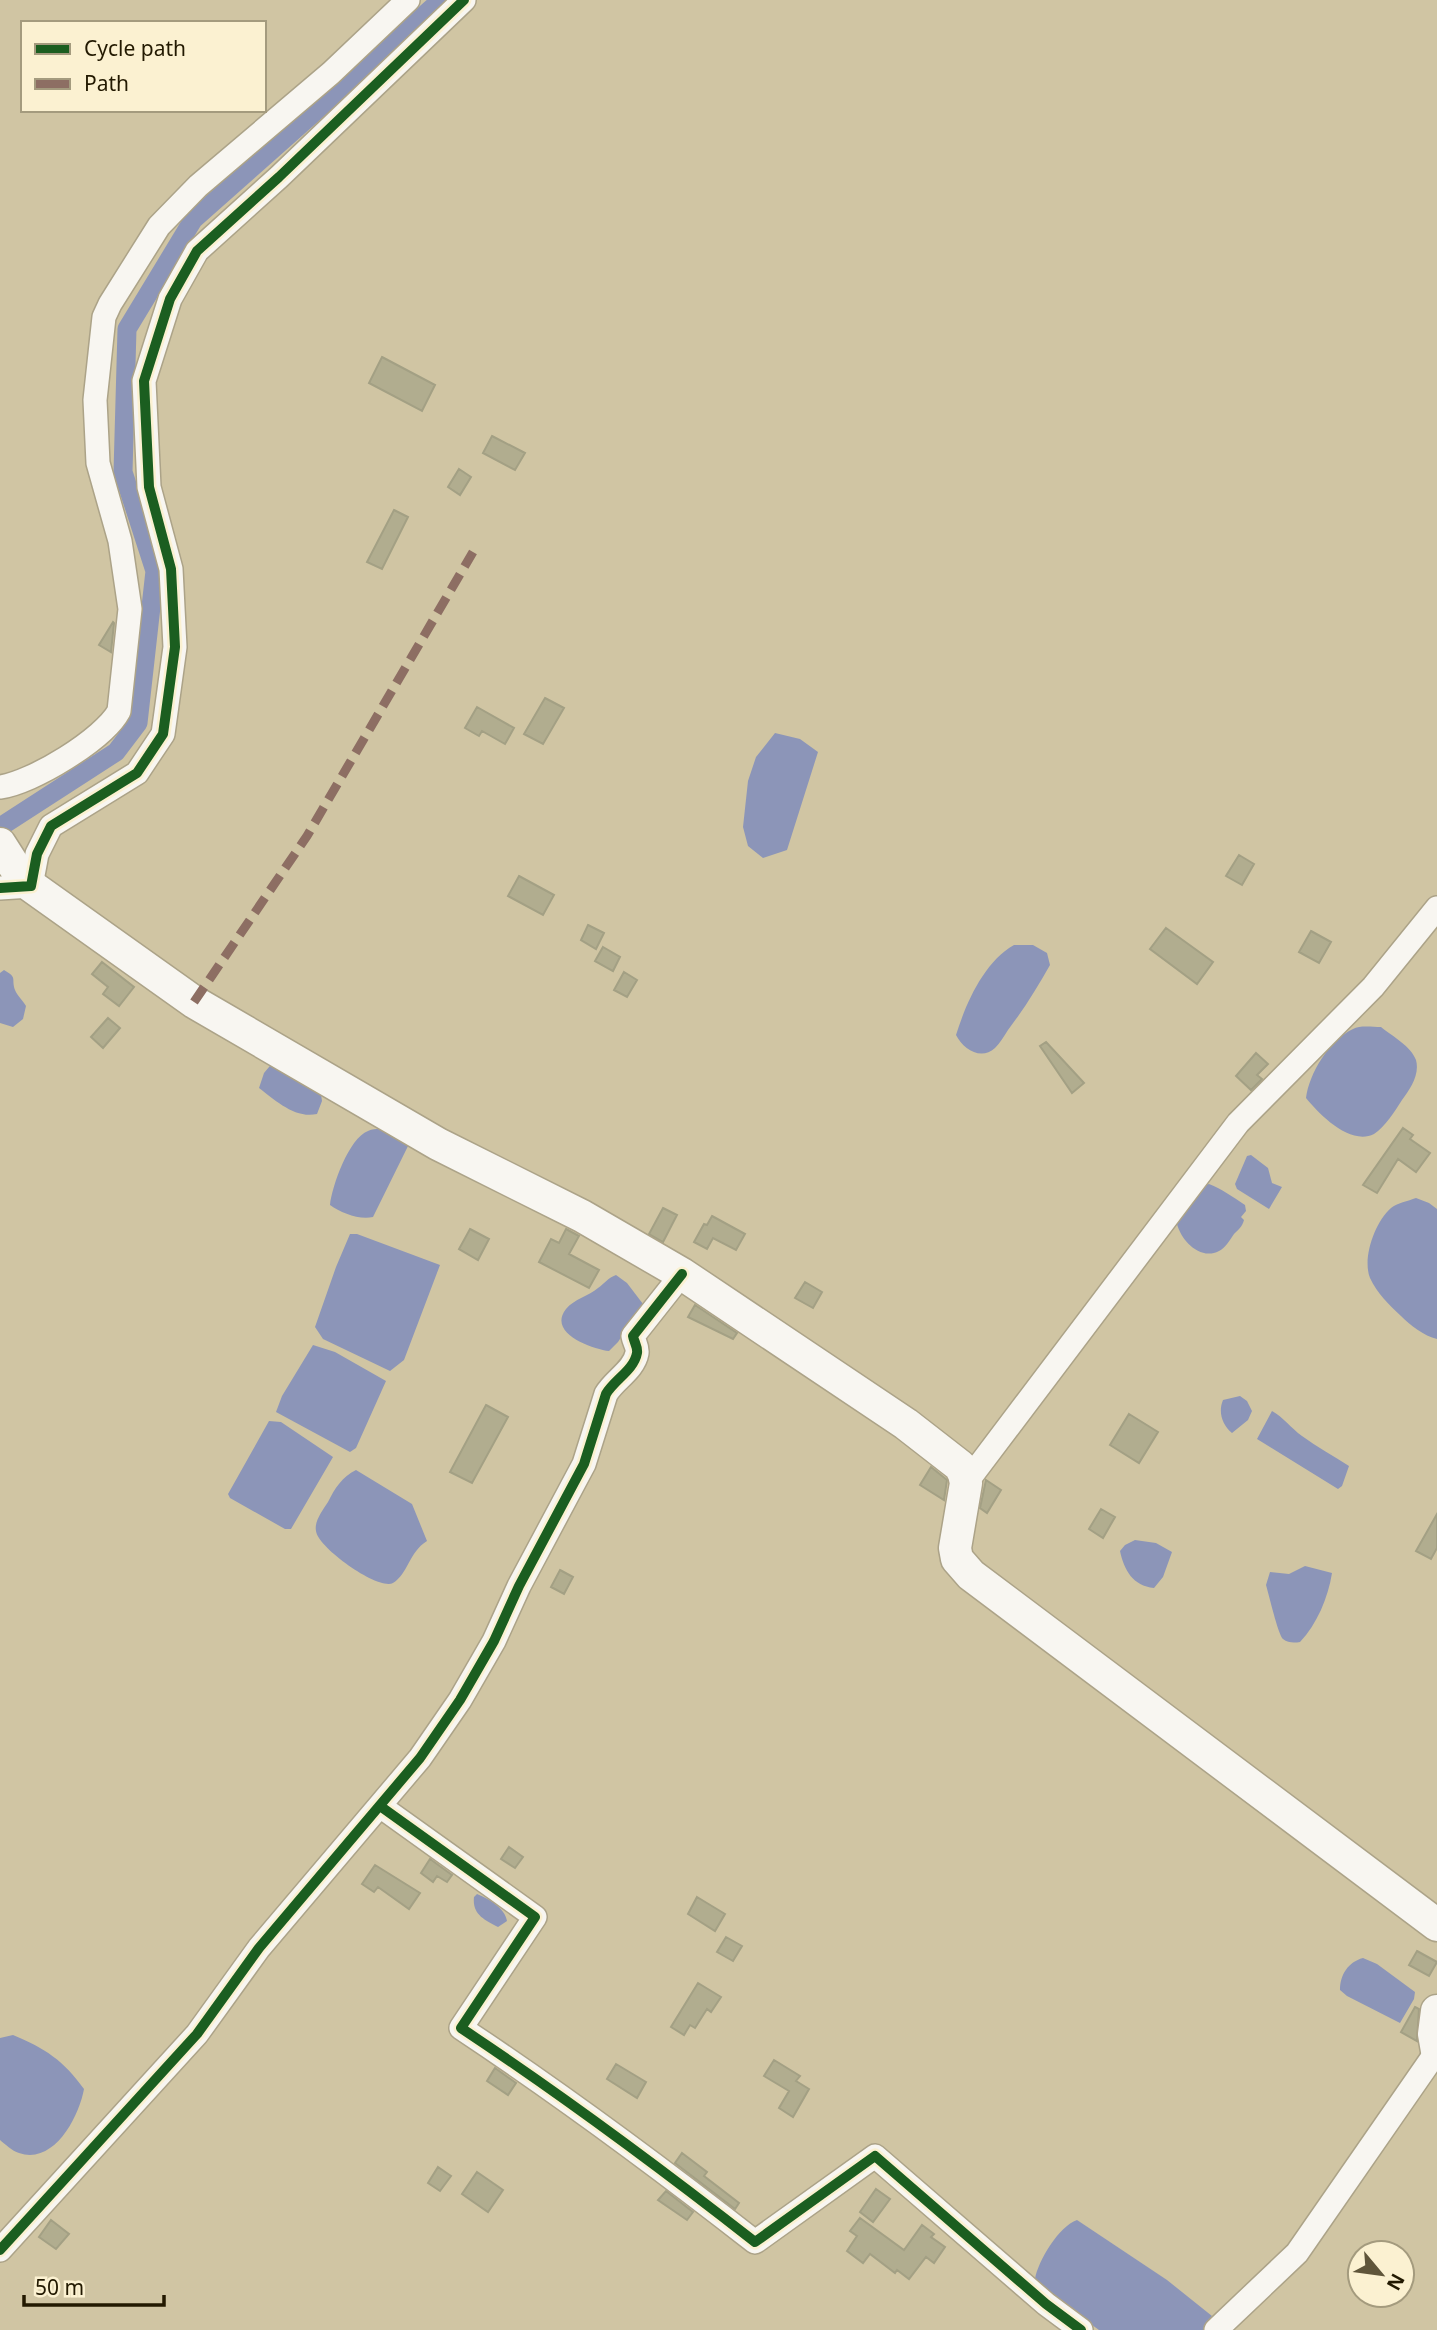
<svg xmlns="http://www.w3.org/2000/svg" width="1437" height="2330" font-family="'Noto Sans',sans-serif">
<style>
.water{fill:#8c95b8}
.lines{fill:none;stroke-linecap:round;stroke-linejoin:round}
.canal{stroke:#8c95b8;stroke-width:19}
.building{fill:#b1ad8f;stroke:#a3a084;stroke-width:2}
.minor-casing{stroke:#aca388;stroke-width:26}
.secondary-casing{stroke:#aca388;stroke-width:35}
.minor{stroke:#f8f6f1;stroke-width:23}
.secondary{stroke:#f8f6f1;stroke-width:32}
.quiet{stroke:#8d6e63;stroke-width:9;stroke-dasharray:18 9;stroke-linecap:butt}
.cycleway-casing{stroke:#fbf1d1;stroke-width:15}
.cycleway{stroke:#1b5e20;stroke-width:10}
</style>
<rect width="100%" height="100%" fill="#d0c5a3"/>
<!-- water -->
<path class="water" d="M775,733L800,739L818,752L787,850L763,858L748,846L743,827L748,781L756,757Z
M1014,945H1033L1047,953L1050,965C1037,988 1024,1009 1008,1030C1004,1036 1000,1043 995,1048C981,1061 963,1049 956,1035C966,1003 984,962 1014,945Z
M4,970C18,978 11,978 15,990C17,995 23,1001 26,1006L23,1019L13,1027L0,1023V973Z
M1381,1027C1392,1036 1411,1046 1416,1060C1420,1075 1410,1089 1402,1100C1395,1111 1385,1127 1374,1134C1350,1146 1319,1114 1306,1098C1309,1074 1329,1040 1353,1029C1360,1025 1372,1027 1381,1027Z
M274,1061L321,1094L322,1101L317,1114C295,1119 275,1100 259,1088L264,1073Z
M379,1129L391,1130L410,1142L373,1217C359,1220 341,1213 330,1205C332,1186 349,1138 368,1131C372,1129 376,1129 379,1129Z
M1251,1155L1268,1168L1272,1183L1282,1187L1269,1209L1237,1189L1235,1184L1247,1156Z
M1209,1184C1222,1189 1233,1197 1245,1205L1246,1211L1241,1217L1244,1220C1242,1227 1239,1229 1234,1234C1230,1240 1225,1248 1219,1251C1200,1261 1181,1240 1177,1224L1202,1186Z
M1416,1198L1429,1203L1437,1209V1339C1424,1336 1410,1325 1401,1316C1389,1305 1377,1293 1370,1278C1362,1258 1375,1222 1391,1208C1397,1203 1408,1201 1416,1198Z
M350,1234H357L440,1265L404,1360L390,1371L323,1339L315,1327L336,1267Z
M616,1275L627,1283L643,1304L618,1342L609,1351C592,1349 547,1333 566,1309C574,1299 589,1296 598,1288C605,1283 608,1278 616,1275Z
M313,1345L335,1352L386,1381L356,1448L350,1452L276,1412L282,1396Z
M1240,1396L1247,1401L1252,1411L1248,1420L1232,1433C1222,1425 1218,1412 1223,1400Z
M1272,1411C1283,1417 1291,1428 1302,1436C1317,1447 1334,1456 1349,1466L1342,1486L1338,1489L1257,1439Z
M269,1421L281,1422L333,1457L291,1529H285L230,1498L228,1494Z
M356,1470L412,1504L427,1541C409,1552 408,1574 393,1583C379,1591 318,1548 316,1531C314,1521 323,1510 328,1502C335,1488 342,1477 356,1470Z
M1135,1540L1156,1543L1172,1552L1163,1577L1154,1588C1133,1586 1124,1570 1120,1551L1125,1545Z
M1305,1566L1332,1573C1328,1598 1317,1624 1300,1642C1294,1643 1288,1643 1283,1639C1278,1634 1269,1595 1266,1585L1270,1572L1289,1574Z
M477,1894C489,1899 505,1908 507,1921L498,1927C484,1920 472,1914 474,1897Z
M1363,1958L1377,1964L1415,1992L1414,1999L1400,2023L1347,1996L1340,1990C1340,1975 1348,1962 1363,1958Z
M13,2035C45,2048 64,2061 84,2089C79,2117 54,2165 19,2153C12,2151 5,2144 0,2140V2038Z
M1077,2220L1167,2280L1212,2316L1203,2330H1099L1041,2288L1035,2279C1038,2261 1059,2226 1077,2220Z"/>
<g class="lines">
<!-- canal -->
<path class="canal" d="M0,827L116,752L138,723L155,571L123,472L127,329L193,220L441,0"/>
</g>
<!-- building -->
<path class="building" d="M382,357L435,385L422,411L369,383Z
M492,436L525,453L515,470L483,453Z
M459,469L471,477L460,495L448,487Z
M394,510L408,517L382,569L367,562Z
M113,622L114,623L111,652L99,645Z
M545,698L564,708L543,744L524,734Z
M477,707L514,728L505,744L482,731L479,736L465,728Z
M1239,855L1254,864L1242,885L1226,876Z
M519,876L554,895L543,915L508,896Z
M588,925L604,933L596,949L581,940Z
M1166,928L1213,962L1197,984L1150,949Z
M1311,931L1331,942L1319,963L1299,952Z
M603,947L620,957L613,971L595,961Z
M102,962L134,987L119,1006L103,994L108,987L92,974Z
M624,972L637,980L627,997L614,990Z
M108,1018L120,1028L103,1048L91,1037Z
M1046,1042L1084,1083L1072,1093L1040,1046Z
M1256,1053L1268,1064L1257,1075L1262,1079L1251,1090L1236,1076Z
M1403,1128L1413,1135L1410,1139L1430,1153L1416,1172L1398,1159L1377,1193L1363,1185Z
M663,1208L677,1215L663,1242L649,1234Z
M712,1216L745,1234L736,1250L713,1238L707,1249L694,1242L704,1224L707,1225Z
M470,1229L489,1239L478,1260L459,1249Z
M566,1229L579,1236L569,1254L599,1270L589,1288L539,1262L551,1239L559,1243Z
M805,1282L822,1292L813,1308L795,1298Z
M695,1305L737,1333L733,1339L688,1317Z
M486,1405L508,1417L472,1483L450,1472Z
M1129,1414L1158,1432L1139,1463L1110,1445Z
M931,1467L947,1480L944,1500L920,1485Z
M986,1480L1001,1490L987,1513L980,1508Z
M1101,1509L1115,1517L1103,1538L1089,1529Z
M1437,1514V1548L1431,1559L1416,1551Z
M560,1570L573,1577L564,1594L551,1587Z
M509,1847L523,1857L515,1868L501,1859Z
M430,1859L452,1875L447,1882L437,1876L433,1882L421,1873Z
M375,1865L420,1893L409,1909L378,1887L374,1892L362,1884Z
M697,1897L725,1914L715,1931L688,1914Z
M726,1937L742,1946L733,1961L717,1952Z
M1417,1951L1437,1962L1429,1976L1409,1965Z
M698,1983L721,1997L711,2012L707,2009L695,2028L690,2025L684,2035L671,2027Z
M1415,2007L1419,2009L1417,2041L1401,2032Z
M774,2060L800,2076L796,2081L809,2089L793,2117L779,2108L789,2091L764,2076Z
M616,2064L646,2082L637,2098L607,2079Z
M495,2068L516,2083L508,2095L487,2081Z
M682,2153L707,2172L704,2176L739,2203L735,2209L675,2163Z
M438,2167L451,2176L440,2191L428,2183Z
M477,2172L503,2190L488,2212L462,2194Z
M876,2189L890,2199L873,2222L860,2212Z
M666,2191L693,2212L687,2220L658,2200Z
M860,2218L904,2250L922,2225L934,2234L931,2237L945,2247L934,2263L926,2257L909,2279L897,2270L895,2273L870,2254L863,2263L847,2251L857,2236L850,2231Z
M51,2220L69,2234L56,2249L39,2237Z"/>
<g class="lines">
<defs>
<path id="minor" d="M0,787C32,783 104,739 119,711L130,609L120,541L98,463L95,400L104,317L110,304L159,226L198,186L331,73L408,0
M0,888L31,886L37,854L51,826L137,773L163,734L175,647L171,569L149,487L144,381L170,299L197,251L279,177L464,0
M966,1483L1238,1123L1373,987L1437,908
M380,1806L535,1917L461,2028C562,2095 659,2167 755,2242L875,2156L1046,2304L1081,2330
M0,2250L197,2034L259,1948L420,1758L460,1700L494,1641L519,1586L584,1464L606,1394C614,1380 634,1370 637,1353C638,1347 634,1342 633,1336L682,1274
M1216,2330L1297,2253L1437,2051"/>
<path id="secondary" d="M0,844L16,869L31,886L194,1002L438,1144L582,1216L682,1274L906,1424L960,1466L964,1474L966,1483L955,1548L957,1559L971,1575L1437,1925
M1437,2011L1434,2034L1437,2051"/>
</defs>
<!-- minor casing -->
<use href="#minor" class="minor-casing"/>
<!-- secondary casing -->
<use href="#secondary" class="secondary-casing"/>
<!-- minor -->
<use href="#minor" class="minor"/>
<!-- secondary -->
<use href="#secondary" class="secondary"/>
<!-- quiet -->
<path class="quiet" d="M194,1002L307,836L473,552"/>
<defs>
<path id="cycleway" d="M0,888L31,886L37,854L51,826L137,773L163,734L175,647L171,569L149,487L144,381L170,299L197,251L279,177L464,0
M380,1806L535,1917L461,2028C562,2095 659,2167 755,2242L875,2156L1046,2304L1081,2330
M0,2250L197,2034L259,1948L420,1758L460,1700L494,1641L519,1586L584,1464L606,1394C614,1380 634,1370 637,1353C638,1347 634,1342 633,1336L682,1274"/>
</defs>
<!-- cycleway casing -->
<use href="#cycleway" class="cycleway-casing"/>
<!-- cycleway -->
<use href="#cycleway" class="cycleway"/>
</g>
<!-- legend -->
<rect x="21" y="21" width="245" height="91" fill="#fbf1d1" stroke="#a49b7e" stroke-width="2"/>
<rect x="35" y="44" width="35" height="10" fill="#1b5e20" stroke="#a49b7e" stroke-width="2"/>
<text x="84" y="56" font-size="21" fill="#221901">Cycle path</text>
<rect x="35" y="79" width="35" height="10" fill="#8d6e63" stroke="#a49b7e" stroke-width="2"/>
<text x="84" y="91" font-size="21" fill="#221901">Path</text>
<!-- north arrow -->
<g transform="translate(1381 2274) rotate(119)"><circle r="33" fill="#fbf1d1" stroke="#a49b7e" stroke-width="2"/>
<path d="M0-5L12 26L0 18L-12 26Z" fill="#5f553a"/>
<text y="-10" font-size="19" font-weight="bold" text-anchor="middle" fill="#221901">N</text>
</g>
<!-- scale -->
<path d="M24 2295v10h140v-10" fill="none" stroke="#221901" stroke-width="3.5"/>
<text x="35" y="2295" font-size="21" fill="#221901" stroke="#fbf1d1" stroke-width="5" paint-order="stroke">50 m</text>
</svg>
